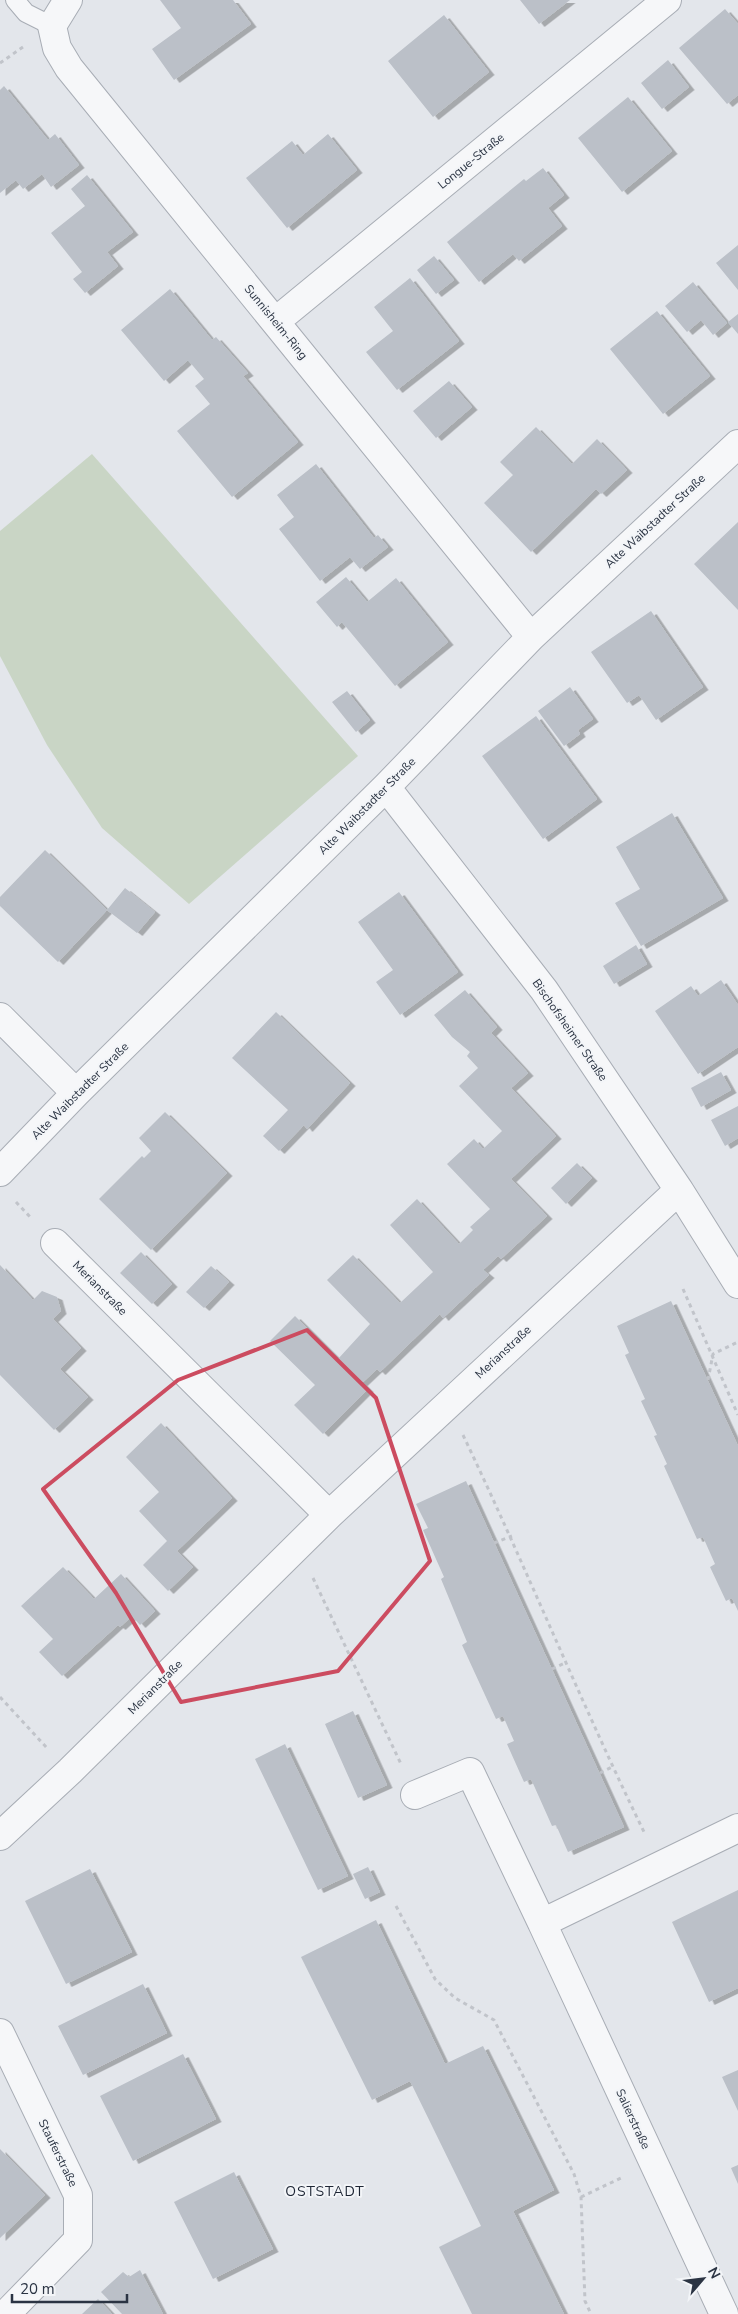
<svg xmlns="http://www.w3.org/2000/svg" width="738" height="2314" font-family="'Nunito Sans',sans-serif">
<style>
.green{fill:#c9d5c5}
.building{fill:#bbc0c8;filter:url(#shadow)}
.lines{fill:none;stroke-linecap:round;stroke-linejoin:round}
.service-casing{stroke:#a8adb5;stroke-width:20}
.minor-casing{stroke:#a8adb5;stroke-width:30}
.path{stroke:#c1c4ca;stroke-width:3;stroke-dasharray:4 4;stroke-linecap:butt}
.service{stroke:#f6f7f9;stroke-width:18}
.minor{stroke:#f6f7f9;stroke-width:28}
.marked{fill:none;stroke:#cc4c60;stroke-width:4;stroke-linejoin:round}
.labels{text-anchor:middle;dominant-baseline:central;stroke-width:4;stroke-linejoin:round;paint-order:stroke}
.street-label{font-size:12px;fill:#2b3443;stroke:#f3f5f8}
.neighbourhood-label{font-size:14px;letter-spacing:1px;fill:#1d2534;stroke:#f3f5f8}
</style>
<defs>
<filter id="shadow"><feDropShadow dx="5.5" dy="3" stdDeviation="0" flood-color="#0004"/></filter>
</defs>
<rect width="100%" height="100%" fill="#e3e6eb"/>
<!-- green -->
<path class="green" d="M92,454L358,756L189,904L102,828L47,745L0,656V531Z"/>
<!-- building -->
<path class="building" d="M160,0H233L251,24L174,80L152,49L181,28Z
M520,0H570L539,24Z
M725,9L738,24V95L727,104L679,48Z
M444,15L489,72L433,117L388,61Z
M668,60L689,87L662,109L641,83Z
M4,86L48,140L55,134L79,165L51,187L42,174L23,189L16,180L0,193V90Z
M628,97L672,151L622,192L578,138Z
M328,134L357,170L287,228L246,178L292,141L303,155Z
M543,168L564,195L548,208L562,226L519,261L513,254L479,282L447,242L524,179L526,181Z
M87,175L133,232L107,252L118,266L85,293L73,279L82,272L51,233L85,206L71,189Z
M738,245V290L716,263Z
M434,256L454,280L436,294L417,270Z
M410,278L459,341L397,390L366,352L393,331L374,307Z
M693,282L727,323L713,335L701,320L687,332L665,306Z
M170,289L212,340L216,337L248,373L243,376L298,442L232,497L177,431L210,404L195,386L204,379L188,360L164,381L121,330Z
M657,311L710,376L663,414L610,349Z
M738,314V334L728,322Z
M449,381L472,407L436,438L413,411Z
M536,427L572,464L597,439L627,470L601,494L596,489L531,552L484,503L513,475L500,462Z
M316,464L374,538L378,535L388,547L360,569L350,557L320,581L279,529L294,517L277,495Z
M738,522V610L694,564Z
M346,577L367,602L396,578L448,642L395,686L342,622L337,627L316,602Z
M651,611L703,687L656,720L639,695L627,703L591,652Z
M570,687L593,719L578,730L580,734L564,746L538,711Z
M347,691L370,720L356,732L332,702Z
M536,716L597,799L543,839L482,756Z
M672,813L723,898L641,946L615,903L640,889L616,847Z
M45,850L107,910L58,962L0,906V897Z
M125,888L155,912L137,933L107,910Z
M399,892L458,972L400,1015L376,982L393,970L358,922Z
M636,945L647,964L614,984L603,966Z
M721,980L738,1005V1047L698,1074L655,1011L691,986L698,996Z
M465,990L497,1027L491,1033L528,1073L511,1088L556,1136L511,1179L547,1216L501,1259L498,1256L483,1270L489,1275L443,1318L440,1314L380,1372L377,1369L362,1383L368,1389L323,1434L294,1405L315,1385L270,1341L295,1316L338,1359L370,1324L327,1280L353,1255L400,1303L433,1272L390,1225L417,1199L459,1244L473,1230L470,1227L490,1209L447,1164L474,1139L483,1149L502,1131L459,1086L478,1068L467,1056L470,1052L452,1037L434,1015Z
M276,1012L350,1083L307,1129L304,1125L279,1151L263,1136L288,1110L232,1058Z
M721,1072L731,1090L701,1107L691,1088Z
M738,1106V1138L725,1146L711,1120Z
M165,1112L227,1173L151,1250L99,1199L142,1156L144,1158L151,1151L139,1138Z
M577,1163L592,1178L566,1204L551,1188Z
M141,1252L172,1284L152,1304L120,1273Z
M0,1265L33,1300L42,1291L57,1297L61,1311L53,1319L81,1348L60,1369L88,1397L54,1430L0,1375Z
M211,1266L229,1282L204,1308L186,1292Z
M671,1301L738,1446V1611L732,1598L726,1601L710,1567L715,1564L703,1537L697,1539L664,1466L667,1464L654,1436L657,1435L641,1401L645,1399L625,1355L629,1353L617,1326Z
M161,1423L232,1498L177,1551L193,1567L168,1591L143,1565L167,1541L139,1511L159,1492L126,1457Z
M466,1481L624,1827L568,1852L556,1825L552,1826L531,1779L524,1782L507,1744L514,1741L503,1716L496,1719L462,1645L467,1642L441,1579L444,1577L423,1530L428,1528L416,1504Z
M63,1567L94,1599L121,1574L155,1611L140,1625L132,1616L120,1627L118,1625L62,1676L39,1652L53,1639L21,1606Z
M353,1711L387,1785L358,1798L325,1724Z
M285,1744L348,1876L318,1890L255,1759Z
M368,1867L380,1892L365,1899L353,1874Z
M90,1869L132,1952L66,1984L25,1901Z
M738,1890V1988L709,2002L672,1922Z
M376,1920L445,2064L483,2046L554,2190L513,2211L564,2314H472L439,2247L481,2226L410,2081L372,2100L301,1957Z
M143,1984L167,2033L83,2075L58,2026Z
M183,2054L216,2119L133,2161L100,2096Z
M738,2070V2111L722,2077Z
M0,2149L45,2195L0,2238Z
M738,2165V2184L731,2168Z
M234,2172L273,2249L213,2279L174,2202Z
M140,2270L163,2314H122L101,2292L123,2272L129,2277Z
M98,2299L112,2314H82Z"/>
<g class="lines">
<defs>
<path id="service" d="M15,0L26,13L52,26"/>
<path id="minor" d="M68,0L52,26L57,48L69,68L531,637
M276,321L667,0
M386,787L544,990L679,1190L738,1284
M0,1017L76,1093
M0,1172L76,1093L386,787L531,637L738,444
M55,1243L329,1515
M415,1795L470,1772L542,1923
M0,1836L70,1771L329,1515L679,1190
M0,2033L78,2195V2240L6,2314
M724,2314L542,1923L738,1828"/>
</defs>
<!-- service casing -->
<use href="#service" class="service-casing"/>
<!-- minor casing -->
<use href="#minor" class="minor-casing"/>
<!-- path -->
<path class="path" d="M0,63L23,47
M16,1202L32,1219
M683,1289L738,1415
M708,1380L713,1354L738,1342
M463,1435C526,1567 581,1703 645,1834
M494,1543L512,1536
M313,1578L401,1764
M552,1669L567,1662
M0,1697L47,1748
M600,1773L612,1767
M396,1906L435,1979L455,1998L494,2020L574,2174L581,2197L585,2301L591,2314
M581,2197L623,2177"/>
<!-- service -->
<use href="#service" class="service"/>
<!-- minor -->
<use href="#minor" class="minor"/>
</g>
<!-- marked area -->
<path class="marked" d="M307,1330L376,1398L430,1561L338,1671L181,1702L116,1593L43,1489L178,1380Z"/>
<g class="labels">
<!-- street labels -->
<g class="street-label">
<text transform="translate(471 161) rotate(-39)">Longue-Straße</text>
<text transform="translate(276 322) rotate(51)">Sunnisheim-Ring</text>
<text transform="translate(655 521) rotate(-43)">Alte Waibstadter Straße</text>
<text transform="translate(367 806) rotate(-45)">Alte Waibstadter Straße</text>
<text transform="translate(570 1030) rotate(55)">Bischofsheimer Straße</text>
<text transform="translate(80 1091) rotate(-45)">Alte Waibstadter Straße</text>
<text transform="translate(100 1288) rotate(45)">Merianstraße</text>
<text transform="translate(503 1352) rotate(-43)">Merianstraße</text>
<text transform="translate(155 1687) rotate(-45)">Merianstraße</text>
<text transform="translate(633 2119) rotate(65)">Salierstraße</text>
<text transform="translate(58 2153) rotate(64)">Stauferstraße</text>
</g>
<!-- neighbourhood labels -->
<g class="neighbourhood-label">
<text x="325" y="2191">OSTSTADT</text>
</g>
</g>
<!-- north arrow -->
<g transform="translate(703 2279) rotate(62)" stroke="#f3f5f8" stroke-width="4" paint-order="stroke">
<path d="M0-4L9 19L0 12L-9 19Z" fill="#2b3443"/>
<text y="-8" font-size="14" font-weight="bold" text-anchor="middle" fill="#2b3443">N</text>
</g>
<!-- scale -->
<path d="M12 2294v8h115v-8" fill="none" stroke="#2b3443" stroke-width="2.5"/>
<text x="20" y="2294" font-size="15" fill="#2b3443" stroke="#f3f5f8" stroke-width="4" paint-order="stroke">20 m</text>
</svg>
